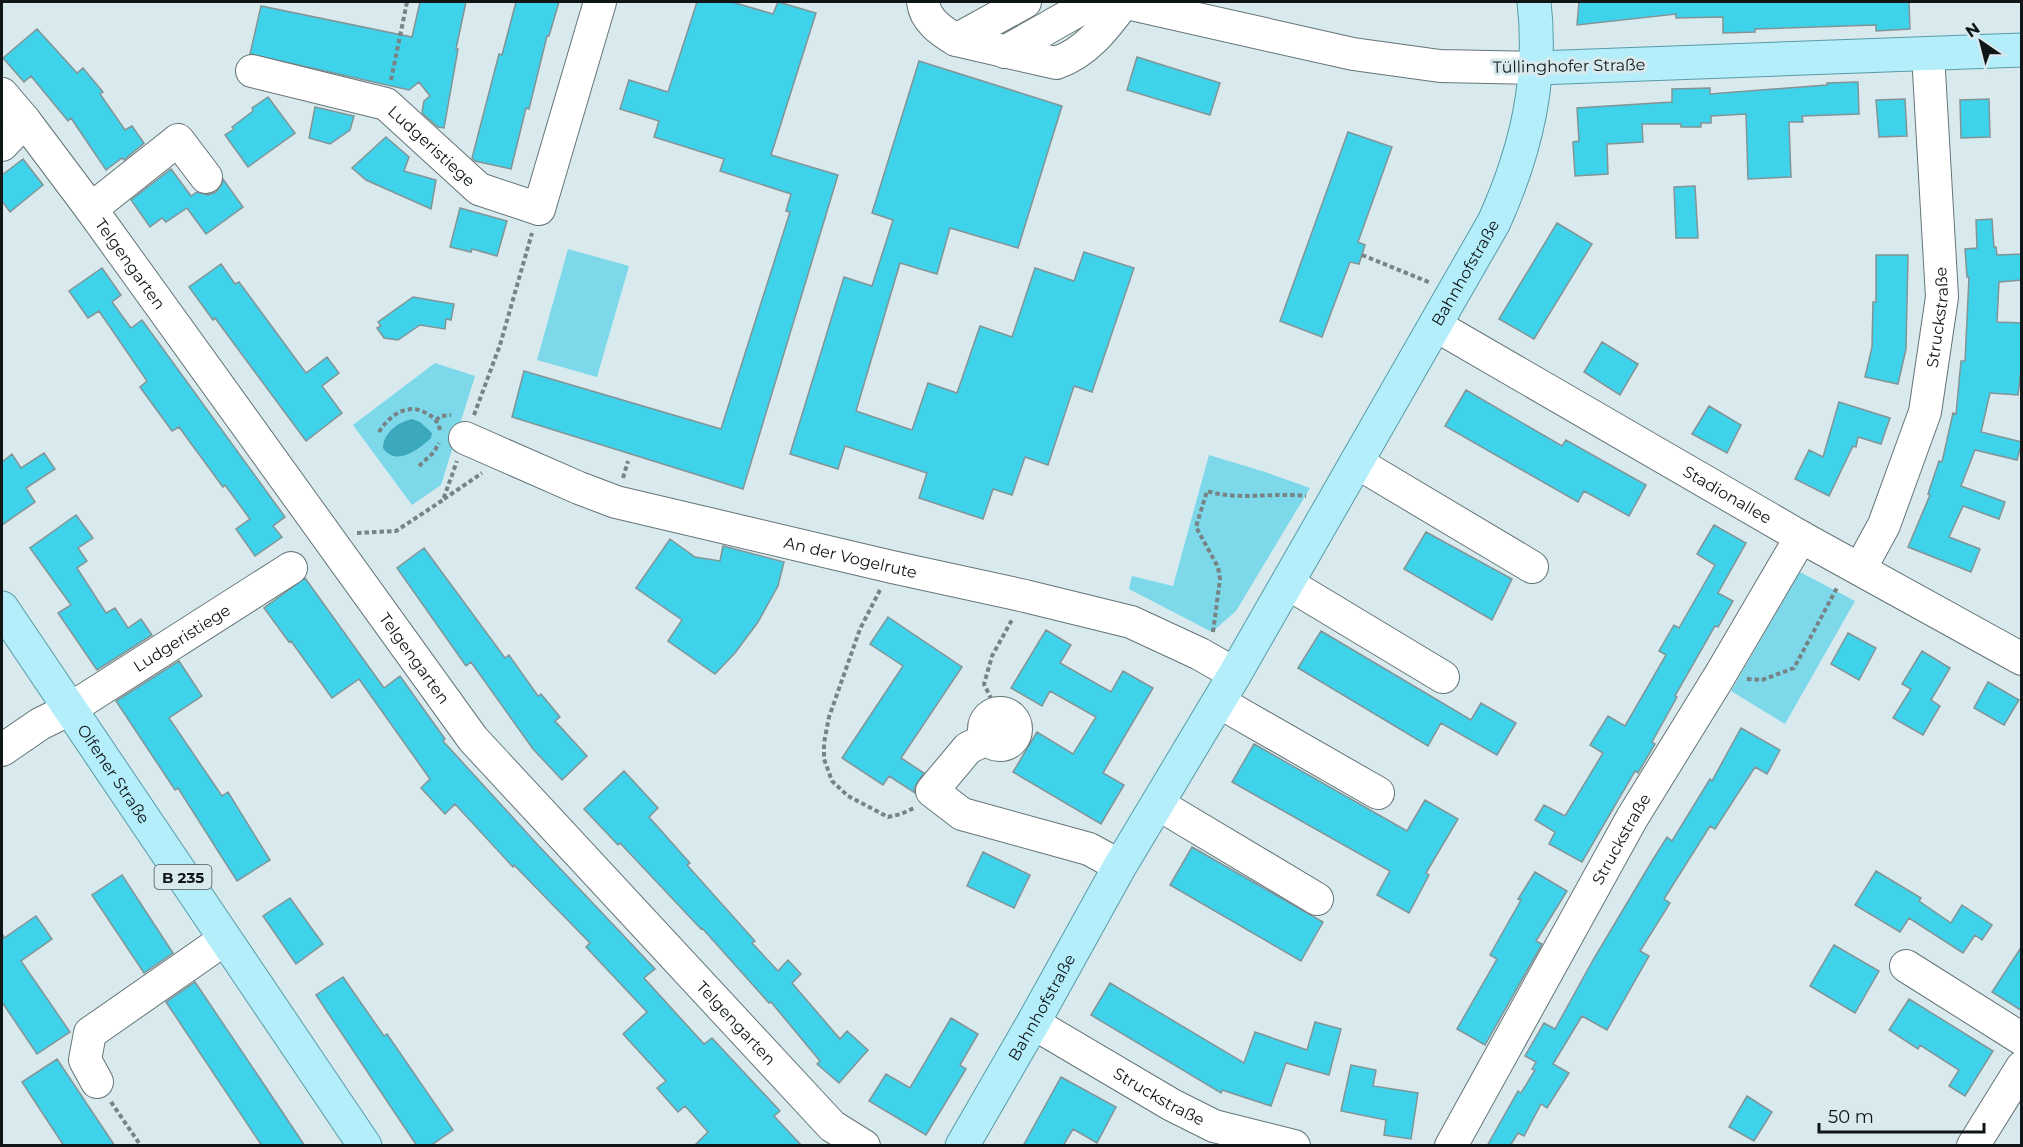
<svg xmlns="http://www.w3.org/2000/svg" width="2023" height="1147" font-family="Montserrat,sans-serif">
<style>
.green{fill:#7dd8ea}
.water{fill:#3ca8bc}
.building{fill:#3ed2eb;stroke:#839497;stroke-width:1.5}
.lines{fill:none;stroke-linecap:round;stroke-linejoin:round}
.minor-casing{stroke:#647477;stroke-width:34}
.major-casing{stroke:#599ba8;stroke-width:35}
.path{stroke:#778385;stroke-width:4;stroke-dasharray:4.5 3;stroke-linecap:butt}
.minor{stroke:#fff;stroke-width:32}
.major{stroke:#b3eefa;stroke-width:33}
.labels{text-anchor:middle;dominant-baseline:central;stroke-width:6;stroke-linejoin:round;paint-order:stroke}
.shield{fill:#d8eaed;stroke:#4c5657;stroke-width:1.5}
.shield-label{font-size:15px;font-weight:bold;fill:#101617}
.street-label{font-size:16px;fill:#101617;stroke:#d8eaed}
</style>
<rect width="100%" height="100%" fill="#d8eaed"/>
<!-- green -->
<path class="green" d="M568,249L629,266L597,377L537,360Z
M435,363L475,376L441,485L412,505L353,425Z
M1209,455L1265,472L1310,488L1236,611L1212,632L1129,589L1132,576L1173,586Z
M1800,572L1855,601L1785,724L1731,691Z"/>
<!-- water -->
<path class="water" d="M412,419L420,422L432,433L431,438C418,450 396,467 383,448C383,433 398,422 412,419Z"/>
<!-- building -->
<path class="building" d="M420,2H466L456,49H458L444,128L438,127L422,113L424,101L430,96L419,82L409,90L250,54L261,6L412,37Z
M516,2H559L549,36H547L529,109L526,108L511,169L475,161L472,158L499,54L502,55Z
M697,2H732L773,14L778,2L816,13L771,155L838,175L743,489L512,417L524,371L721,429L790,212L786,211L791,194L720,171L724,159L654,137L659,121L620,109L629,80L668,92Z
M1579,2H1909L1910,29L1876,31V25L1755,29V32L1723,33V17L1676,18V14L1577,25Z
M37,29L77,73L83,68L103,92L100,94L125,130L132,126L144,143L124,160L122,158L106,170L71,118L68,121L31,76L24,82L3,58Z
M1137,57L1220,83L1210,115L1127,90Z
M919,61L1062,106L1018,248L950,228L937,274L900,263L856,411L912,430L928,383L957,393L980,326L1012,337L1035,268L1074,281L1084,252L1134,268L1092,392L1074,386L1048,465L1025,457L1012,495L993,489L983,519L919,498L927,473L845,446L838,469L790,454L844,277L872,286L893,220L872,213Z
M1858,82L1859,114L1802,116L1803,122H1789L1791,177L1748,179L1746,114L1711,116V123H1701V127H1681V124H1642L1643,142L1607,144L1608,174L1575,176L1573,142L1579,141L1577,108L1672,102V89L1710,88V94L1827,85V83Z
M268,97L295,133L248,167L225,135L234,129L232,127L253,111L252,108Z
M1905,99L1907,136L1879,137L1876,100Z
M1989,99L1990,137L1961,138L1960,100Z
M315,107L354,116L350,130L330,144L309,138Z
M1348,132L1392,147L1358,242L1365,245L1359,264L1350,262L1322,337L1280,321Z
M386,137L409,157L404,171L436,180L431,209L366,180L352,168Z
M23,159L43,185L10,212L2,201V175Z
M171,169L191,196L197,192L208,195L216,192L222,184L223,179L243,207L206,234L187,208L166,222L162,218L150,227L131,200Z
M1695,186L1698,238H1676L1674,187Z
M460,208L507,221L497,256L472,249L471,252L450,247Z
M1992,219L1994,247H1996L1997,255L2022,254V280L1999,282L1997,322L2022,323V361L2018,395L1990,393L1981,432L2022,442L2017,460L1975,450L1961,486L2005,502L1999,519L1963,506L1949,537L1980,549L1971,572L1908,547L1930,495L1928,494L1939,461L1942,462L1953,413L1956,414L1961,361H1965L1969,277H1967L1965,249L1977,248L1976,220Z
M1557,223L1592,244L1534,339L1499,319Z
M1876,255H1908L1906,349L1898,384L1865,377L1872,347L1873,302H1876Z
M221,264L235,284L239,282L306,373L327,357L339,373L322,386L342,413L306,441L215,318L213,320L189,287Z
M102,268L121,295L112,302L131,328L142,320L285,517L273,526L282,537L255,556L236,529L250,519L225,485L223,487L179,427L172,431L140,387L147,381L99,311L88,318L69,291Z
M413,297L454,304L451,320L446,319L445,329L420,325L398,340L384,338L377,328L381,326L378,322Z
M1602,342L1638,364L1620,395L1584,372Z
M1466,390L1562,446L1566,440L1646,485L1629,516L1584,491L1578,502L1445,426Z
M1839,402L1890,418L1881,444L1858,437L1856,447L1853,446L1829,496L1795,479L1809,450L1823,457Z
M1709,406L1741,425L1727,453L1692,434Z
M44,453L55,469L26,488L35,502L2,525V462L12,454L21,468Z
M76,515L93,538L78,548L87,561L77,568L106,613L115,608L128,628L141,619L152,635L97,670L58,613L71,605L30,548Z
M1714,525L1746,543L1718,593L1733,601L1718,627L1715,626L1675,696L1677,697L1652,742L1655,744L1638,773L1635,771L1582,862L1549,844L1555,832L1535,820L1544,805L1565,816L1603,753L1590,745L1608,716L1625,726L1666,655L1659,651L1674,625L1679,628L1715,565L1697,554Z
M1426,532L1512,579L1492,620L1404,569Z
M670,539L695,557L720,561L723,546L784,562L778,586L758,622L735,653L715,674L668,641L682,620L636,588Z
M424,548L505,658L509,655L538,696L541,694L560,717L555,721L587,756L562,780L533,749L471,662L466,666L397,568Z
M305,578L384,688L400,676L445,739L443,741L537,844L655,969L644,978L704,1044L712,1038L780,1111L774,1116L802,1146H694L708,1132L685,1106L678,1112L657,1088L666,1081L623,1034L647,1012L586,947L590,943L514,865L513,867L455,804L445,814L421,788L430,779L359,679L332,698L291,641L289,642L264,608Z
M888,617L962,667L901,758L924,773L914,788L915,793L889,776L883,785L842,758L903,666L870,644Z
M1046,630L1071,645L1060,663L1111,692L1123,671L1153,688L1103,773L1124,785L1101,824L1013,772L1037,732L1073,754L1096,717L1050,691L1042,706L1011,688Z
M1321,631L1471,720L1481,703L1516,723L1497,755L1441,723L1428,746L1298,668Z
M1848,633L1876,648L1859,680L1831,664Z
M1922,651L1950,668L1931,700L1940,706L1923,735L1893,718L1911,689L1902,684Z
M179,661L202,696L169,718L222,796L228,792L270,860L237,881L178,788L175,790L116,701Z
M1988,682L2019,700L2004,725L1974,708Z
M1741,728L1780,750L1767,774L1755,767L1715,829L1710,826L1664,899L1670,903L1640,951L1649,956L1607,1030L1582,1016L1553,1064L1569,1073L1547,1108L1541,1104L1524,1136L1518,1133L1510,1146H1487L1518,1091L1521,1093L1535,1070L1532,1069L1536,1062L1525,1056L1544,1023L1555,1029L1593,960L1652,861L1667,837L1672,841L1710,779L1712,781Z
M1254,744L1407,831L1425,800L1458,819L1426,873L1429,875L1409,913L1377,895L1390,871L1232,782Z
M624,771L658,808L649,817L690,863L687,865L755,941L752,943L778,971L788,960L801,974L792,983L840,1039L847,1031L868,1050L839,1083L817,1064L820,1061L771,1002L769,1003L702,928L701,929L620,843L618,845L584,809Z
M1192,847L1323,922L1301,961L1170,885Z
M983,852L1030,875L1014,908L967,886Z
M1876,871L1921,898L1919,901L1951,923L1962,905L1992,925L1982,940L1975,935L1963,953L1909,918L1900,932L1855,905Z
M1535,872L1567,891L1536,941L1542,944L1485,1045L1457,1029L1497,959L1490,955L1521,900L1518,899Z
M122,875L173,953L144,973L92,895Z
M290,898L323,944L296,964L263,916Z
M36,916L52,939L21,961L70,1032L37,1054L2,1002V933L4,938Z
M1834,945L1879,971L1855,1013L1810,986Z
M2022,946V1011L1992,992Z
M343,977L384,1036L387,1034L453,1130L430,1146H417L316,995Z
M195,982L257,1074L305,1146H262L166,1002Z
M1110,983L1244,1063L1255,1032L1307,1050L1315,1022L1341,1029L1329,1075L1286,1063L1271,1106L1222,1090L1221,1093L1091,1015Z
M1909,999L1993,1051L1965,1096L1949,1086L1959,1070L1920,1045L1918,1049L1889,1030Z
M951,1018L978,1034L960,1065L966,1069L926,1135L869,1101L886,1074L910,1088Z
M57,1059L115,1146H64L22,1082Z
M1351,1065L1376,1070L1373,1086L1418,1093L1411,1139L1384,1135L1386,1120L1341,1111Z
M1061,1077L1116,1107L1097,1143L1073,1129L1063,1146H1023Z
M1747,1096L1772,1112L1754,1141L1729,1127Z"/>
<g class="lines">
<defs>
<g id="minor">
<path d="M923,2C925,20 941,31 956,40L1056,63C1086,53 1106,27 1124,2"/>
<path d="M1122,2L1353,54L1440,66L1537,68"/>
<path d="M956,40L1025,2"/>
<path d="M1005,52L1093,2"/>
<path id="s1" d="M252,71L386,104L479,189L539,209L600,2"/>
<path id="s2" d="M2,94L25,121L91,209L473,739L832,1126L864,1146"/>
<path d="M2,145L25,121"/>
<path d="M91,209L178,140L206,177"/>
<path id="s3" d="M1435,325L1801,537L2022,659"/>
<path id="s4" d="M465,438L579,488L616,502L892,567L1025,596L1131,622L1200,654L1235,674"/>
<path d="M1356,462L1532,567"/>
<path id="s5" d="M1860,569L1884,525L1925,412L1942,297L1928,54"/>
<path d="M1287,583L1443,677"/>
<path d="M1219,702L1378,793"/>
<circle cx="1000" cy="729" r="16"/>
<path d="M987,739L968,748L932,791L962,814L1089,849L1120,866"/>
<path id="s6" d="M2,750L40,724L70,709L291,568"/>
<path d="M1158,804L1317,899"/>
<path d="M1906,966L2022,1039"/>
<path id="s7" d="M1033,1023L1172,1105L1214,1126L1294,1146"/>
<path d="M97,1082L85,1060L90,1033L225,939"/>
<path id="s8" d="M1451,1146L1632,818L1719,677L1801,537"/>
<path d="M1973,1146L2022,1067"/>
</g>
<g id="major">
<path d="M1537,68L2022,50"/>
<path id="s9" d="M2,608L365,1146"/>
<path id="s10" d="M962,1146L1033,1023L1120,866L1235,674L1494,222C1526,151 1543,80 1534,2"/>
</g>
</defs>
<!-- minor casing -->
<use href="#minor" class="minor-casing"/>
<!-- major casing -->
<use href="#major" class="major-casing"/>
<!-- path -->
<path class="path" d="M391,80L407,2
M1362,255L1431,283
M474,415L500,345L532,233
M436,420L441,416L451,415
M379,432C389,416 406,403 424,412C433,416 438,421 440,430
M419,466L434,452L439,443
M623,478L628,461
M444,499L482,473
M357,533L396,531L443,500L457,461
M880,590L860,629L829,717L824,743V759L832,781L848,796L888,817L901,814L914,808
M1213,632L1220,579L1218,567L1196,527L1207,491C1239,501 1273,492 1306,496
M1747,679L1762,680L1794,668L1838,586
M998,713L984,684L992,656L1013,618
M111,1102L141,1146"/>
<!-- minor -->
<use href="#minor" class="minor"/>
<!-- major -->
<use href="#major" class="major"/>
</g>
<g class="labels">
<!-- shield labels -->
<rect class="shield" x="154.5" y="865" width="57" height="24" rx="4.5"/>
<g class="shield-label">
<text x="183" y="877">B 235</text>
</g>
<!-- street labels -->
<g class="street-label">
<text transform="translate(1569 66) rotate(-1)">Tüllinghofer Straße</text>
<text stroke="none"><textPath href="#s1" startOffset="200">Ludgeristiege</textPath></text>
<text stroke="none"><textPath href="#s2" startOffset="213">Telgengarten</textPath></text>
<text stroke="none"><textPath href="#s10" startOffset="1008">Bahnhofstraße</textPath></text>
<text stroke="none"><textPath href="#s5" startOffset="266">Struckstraße</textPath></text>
<text stroke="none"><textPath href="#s3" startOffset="338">Stadionallee</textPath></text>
<text stroke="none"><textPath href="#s4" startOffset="405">An der Vogelrute</textPath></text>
<text stroke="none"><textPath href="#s6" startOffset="212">Ludgeristiege</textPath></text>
<text stroke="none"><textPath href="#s2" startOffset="699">Telgengarten</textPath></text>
<text stroke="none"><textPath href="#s9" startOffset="200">Olfener Straße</textPath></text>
<text stroke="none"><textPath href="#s8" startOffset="351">Struckstraße</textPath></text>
<text stroke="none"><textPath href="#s10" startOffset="160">Bahnhofstraße</textPath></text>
<text stroke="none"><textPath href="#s2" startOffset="1186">Telgengarten</textPath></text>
<text stroke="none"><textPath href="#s7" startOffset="146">Struckstraße</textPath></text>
</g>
</g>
<!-- border -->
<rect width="2023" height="1147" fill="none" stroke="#101617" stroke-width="6"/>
<!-- north arrow -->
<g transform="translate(1981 42) rotate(325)" stroke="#d8eaed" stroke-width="4.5" paint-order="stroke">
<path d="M0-4.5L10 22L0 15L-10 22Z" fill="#101617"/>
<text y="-9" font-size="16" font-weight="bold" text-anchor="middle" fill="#101617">N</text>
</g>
<!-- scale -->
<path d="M1819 1123v9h165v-9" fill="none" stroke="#101617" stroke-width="3"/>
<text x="1828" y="1123" font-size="18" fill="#101617" stroke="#d8eaed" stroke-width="4.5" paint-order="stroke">50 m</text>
</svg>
